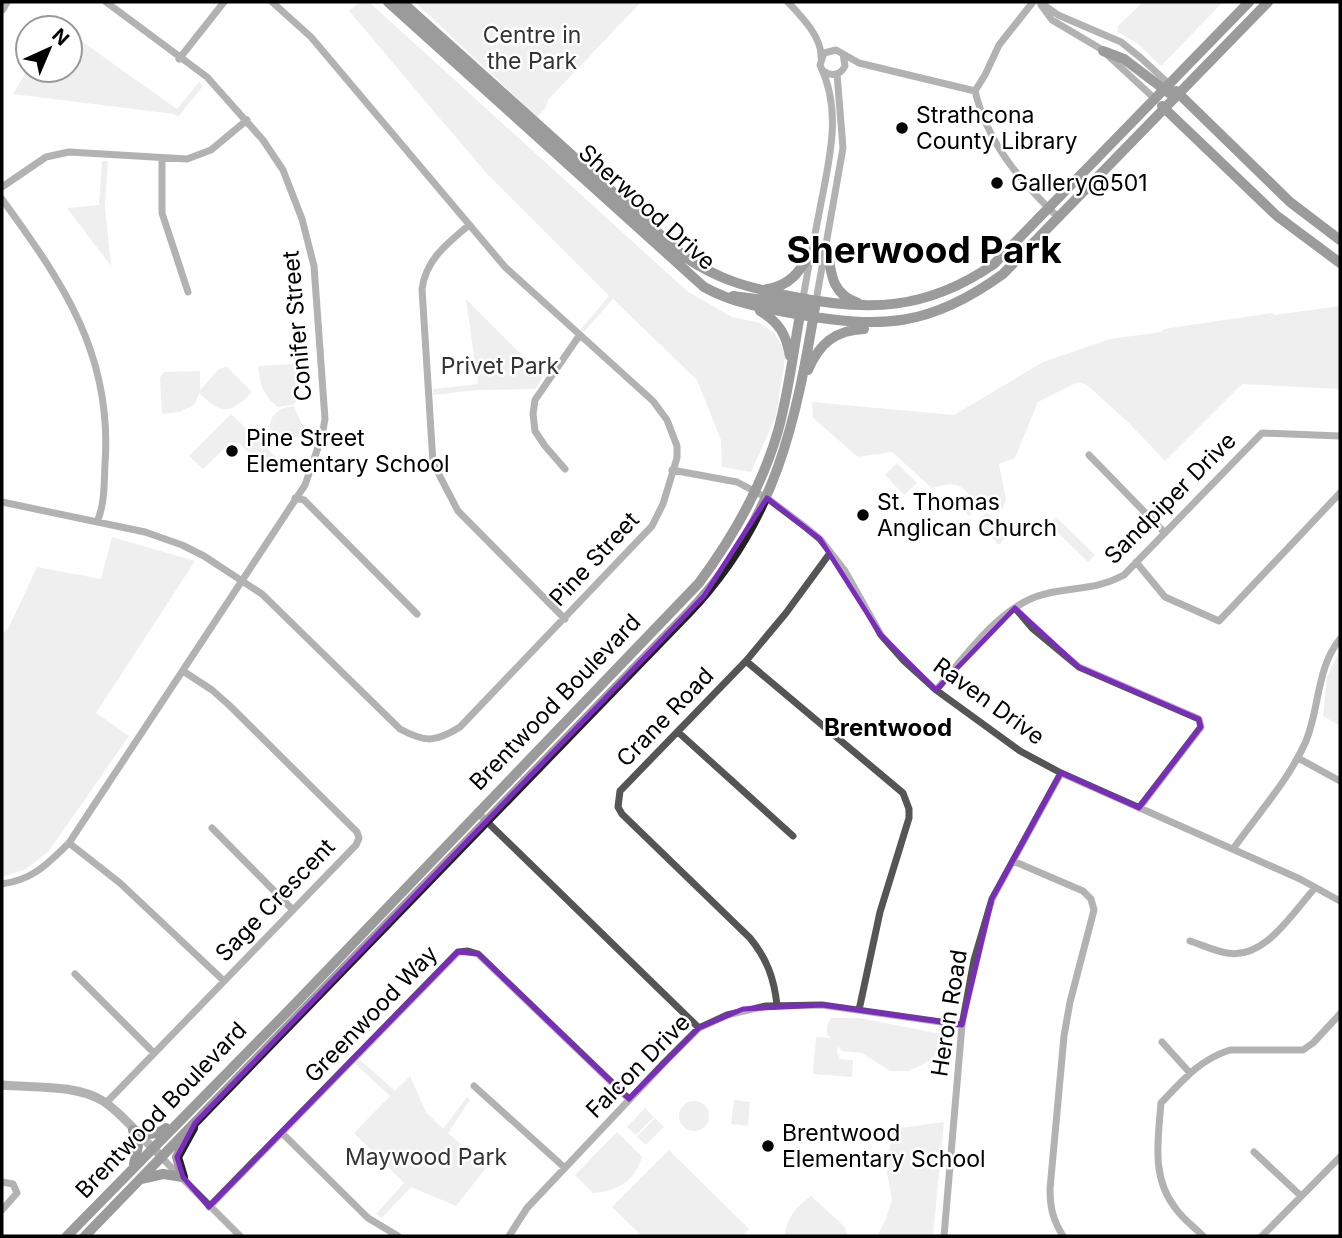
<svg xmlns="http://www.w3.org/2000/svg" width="1342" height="1238" font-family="Inter,sans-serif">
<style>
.green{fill:#dcdcdc}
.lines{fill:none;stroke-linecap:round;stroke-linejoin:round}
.minor{stroke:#555;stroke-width:7}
.tertiary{stroke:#555;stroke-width:9}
.secondary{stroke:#222;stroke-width:10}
.marked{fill:none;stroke:#7b2cbf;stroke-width:5;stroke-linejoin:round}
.poi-dot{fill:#000;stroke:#fff;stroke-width:2.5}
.labels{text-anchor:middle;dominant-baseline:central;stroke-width:5;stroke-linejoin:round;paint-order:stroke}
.park-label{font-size:23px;fill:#333;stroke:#fff}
.poi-label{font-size:23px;fill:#000;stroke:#fff;text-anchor:start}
.street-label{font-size:23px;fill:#000;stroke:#fff}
.neighbourhood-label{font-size:24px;font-weight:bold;fill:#000;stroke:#fff}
.town-label{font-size:37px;font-weight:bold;fill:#000;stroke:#fff}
</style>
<rect width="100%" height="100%" fill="#fff"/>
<!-- green -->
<path class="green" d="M360,2H369L687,291L732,317L760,323L775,334L786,353L776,416L751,472L722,467L721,440L697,380L613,299L584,332L580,330L609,296L487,174L349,11Z
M415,2H641L548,100L546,107L537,117Z
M1143,2H1223L1161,66L1137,43L1117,32L1118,26Z
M70,33L177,109L199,82L203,86L178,117L174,114L13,94L28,69L70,70Z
M102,161H108L105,206L111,266L67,208L99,205Z
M466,299L543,376L536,389L478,390L433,395V389L478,384Z
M1340,306V389L1242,384L1165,461L1129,423L1087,385L1078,382L1038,402L1015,458L999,464L1006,499L1003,509L988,506L980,508C962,486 961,480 932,488L892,452L858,457L813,418L812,402L954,415L1043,362L1110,339L1161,332L1164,329L1272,313L1275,315Z
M294,364L298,369L301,398L292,405L278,407C263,395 260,385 258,366Z
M227,367L252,392C231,414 221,415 199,393L195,404L180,412L162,414L160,378L164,372L200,371V390L219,369Z
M294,406L304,429L301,435L275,443C265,423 270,409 294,406Z
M231,414L277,458L268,472L239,443L234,448L229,444L203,469L189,456Z
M897,463L917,483L904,495L885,475Z
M965,494L978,507L969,516L956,503Z
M987,512L999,524L1003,521L1012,530L999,545L977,522Z
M1056,517L1095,555L1088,562L1049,524Z
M112,537L195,561L96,713L129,736L49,851L26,869L2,877V635L9,627L37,567L101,579Z
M1340,650V726L1323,716L1327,677Z
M831,1018H859L941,1034L943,1039L938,1051L931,1060L909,1071H890L862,1053L842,1051L838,1046L837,1054L839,1055V1059L853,1060L852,1077L813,1074L816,1037L831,1038L827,1034V1026Z
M359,1059L395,1091L410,1076L426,1112L443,1129L467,1097L470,1100L448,1133L470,1152L490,1163L456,1206L411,1187L382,1218L376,1214L404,1183L354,1133L390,1096L354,1063Z
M734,1100L750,1102L748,1126L731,1124Z
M679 1116a15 15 0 1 1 30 0a15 15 0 1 1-30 0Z
M645,1108L654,1117L636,1135L627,1127Z
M655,1118L664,1127L646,1145L637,1137Z
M944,1122L933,1236H877L886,1219L892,1200L887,1173L892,1129Z
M617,1132L642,1157C635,1181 618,1191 593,1193L575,1175Z
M669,1150L749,1229L742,1236H642L612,1207Z
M811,1196L845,1227L847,1236H785C786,1218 796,1207 811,1196Z"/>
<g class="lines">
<!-- minor -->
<path class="minor" d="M788,2C801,16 822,37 821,57
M1033,2L999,45L985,75L975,91C988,144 1020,181 1059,218
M1040,2L1058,15L1121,42L1141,58L1169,84
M1041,5L1052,20L1101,49L1155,99
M179,59L224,2
M825,72C833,77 841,74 845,66L843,54
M162,158V213L188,292
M2,187L46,157L69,152L187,159L211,150L247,120
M2,199C62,282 113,354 105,464C104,483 105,504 97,522
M469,225C447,244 426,259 422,289L433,463L458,511L565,619
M803,299C808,267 815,235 821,203C830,156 842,110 820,65L824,53L836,50L859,63L975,91
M816,301L843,148L837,74
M1089,455L1165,533
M565,469L545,446L535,431L533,414L535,400L579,336
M672,470L737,482L767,498L804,526L820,539L845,571L881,635L904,661L936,690L1020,751L1061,773L1300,879L1340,901
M295,498L304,500L417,614
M2,502L145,532L182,545L204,556L262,594L400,729C426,743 436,742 460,727L652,526L663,504L677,458V446L667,420L653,401L505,267L311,37L272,2
M1136,562L1165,597L1219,621L1340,493
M1015,608L1032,628L1079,667L1199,719L1201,727L1139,808
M746,661L903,793L909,809V818L880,912L859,1010
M936,690C965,657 1001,604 1045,594C1076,586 1094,591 1124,575L1262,433L1340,436
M678,732L793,836
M1298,758L1340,781
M477,812L699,1028
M212,828L292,909
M69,843L120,883L224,981
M1233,849C1257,815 1289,780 1306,741C1320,707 1316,669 1340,639
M1013,861L1083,891L1091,899L1094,910L1070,1002L1064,1036L1050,1189C1050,1208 1053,1220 1063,1236
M2,884C34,879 46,865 69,843L305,485L322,436L325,419L314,266L302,219L283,170L263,140L207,77L106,2
M1190,941C1202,945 1215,951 1227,953C1265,960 1293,912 1315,888
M75,974L154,1053
M777,1005C774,978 767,959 750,938L622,814L618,807L620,791L746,661L786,613L830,553
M1162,1042L1190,1073
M474,1086L565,1168
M106,1103L356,845L359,838L357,832L229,705L212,690L183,671
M282,1133L368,1218L398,1236
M1254,1152L1301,1196
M161,1157L240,1236
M2,1182L13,1184L17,1193L2,1210
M209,1207L458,952L468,951L478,954L629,1099
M509,1236L527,1208L664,1063L699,1028L727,1015L766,1006L822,1005L962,1025
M944,1236L962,1025L974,960L992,899L1061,773
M1203,1236C1194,1227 1183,1219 1176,1209C1151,1178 1158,1140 1161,1103C1181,1082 1200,1059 1230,1050H1303L1313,1043L1340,1014
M1262,1236L1340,1157"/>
<!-- tertiary -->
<path class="tertiary" d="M2,9L6,2
M2,1085C33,1088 75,1084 103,1101C123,1114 140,1137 158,1153"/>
<!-- secondary -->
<path class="secondary" d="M388,2L704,287C733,303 763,308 796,314C882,329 930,327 1003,274L1268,2
M402,2L685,257C721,281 747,287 789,296C868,312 926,311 994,264L1249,2
M1103,51L1124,59L1169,93
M1176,91L1290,202L1340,240
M1162,106L1277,216L1340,263
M827,247C831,273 831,294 858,303
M767,289C790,286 799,272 811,253
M733,296L808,306
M760,311C779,322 786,334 790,356
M808,370C819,344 835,330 864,329
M133,1130C147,1134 153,1137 166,1128
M133,1130L138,1146L134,1164
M141,1179L163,1174L183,1177L177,1157L193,1128
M67,1236L292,1007L699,583C733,537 762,487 778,431C790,388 794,343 803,299
M85,1236L688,613C776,521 796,423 816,301"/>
</g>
<!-- marked area -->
<path d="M0 0H1342V1238H0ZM767,498L820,539L881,635L936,690L1015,608L1079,667L1199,719L1201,727L1139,808L1061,773L992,899L962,1025L822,1005L743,1009L699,1028L629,1099L478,954L458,952L209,1207L183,1177L177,1157L195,1123L704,596Z" fill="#fff" fill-opacity=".55" fill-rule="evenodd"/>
<path class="marked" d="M767,498L820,539L881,635L936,690L1015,608L1079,667L1199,719L1201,727L1139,808L1061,773L992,899L962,1025L822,1005L743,1009L699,1028L629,1099L478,954L458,952L209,1207L183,1177L177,1157L195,1123L704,596Z"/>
<!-- markers -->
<g class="poi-dot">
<circle cx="902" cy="128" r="7"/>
<circle cx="997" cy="183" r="7"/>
<circle cx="232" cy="451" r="7"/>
<circle cx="863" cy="515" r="7"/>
<circle cx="768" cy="1146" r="7"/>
</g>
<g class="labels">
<!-- park labels -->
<g class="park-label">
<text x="532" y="35">Centre in<tspan x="532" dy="26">the Park</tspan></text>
<text x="500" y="366">Privet Park</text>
<text x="426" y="1157">Maywood Park</text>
</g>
<!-- poi labels -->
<g class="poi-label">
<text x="916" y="115">Strathcona<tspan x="916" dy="26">County Library</tspan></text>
<text x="1011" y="183">Gallery@501</text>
<text x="246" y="438">Pine Street<tspan x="246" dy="26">Elementary School</tspan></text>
<text x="877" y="502">St. Thomas<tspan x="877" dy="26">Anglican Church</tspan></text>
<text x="782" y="1133">Brentwood<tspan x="782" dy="26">Elementary School</tspan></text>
</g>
<!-- street labels -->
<g class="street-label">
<text transform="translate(647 207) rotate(42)">Sherwood Drive</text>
<text transform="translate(297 326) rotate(-95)">Conifer Street</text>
<text transform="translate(1170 498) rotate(-45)">Sandpiper Drive</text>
<text transform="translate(594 559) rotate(-47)">Pine Street</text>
<text transform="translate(989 701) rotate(36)">Raven Drive</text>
<text transform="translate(555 702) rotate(-46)">Brentwood Boulevard</text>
<text transform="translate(665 717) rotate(-46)">Crane Road</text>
<text transform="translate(275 900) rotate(-46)">Sage Crescent</text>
<text transform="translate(949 1013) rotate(-81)">Heron Road</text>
<text transform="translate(371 1014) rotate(-46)">Greenwood Way</text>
<text transform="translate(638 1066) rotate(-45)">Falcon Drive</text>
<text transform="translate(161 1110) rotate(-46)">Brentwood Boulevard</text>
</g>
<!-- neighbourhood labels -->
<g class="neighbourhood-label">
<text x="888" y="727">Brentwood</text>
</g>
<!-- town labels -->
<g class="town-label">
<text x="924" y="249">Sherwood Park</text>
</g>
</g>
<!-- border -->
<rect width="1342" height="1238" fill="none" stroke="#000000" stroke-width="7"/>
<!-- north arrow -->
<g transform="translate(49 49) rotate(44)"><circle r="33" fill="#ffffff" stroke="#999999" stroke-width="2"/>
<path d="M0-5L12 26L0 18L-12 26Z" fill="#000000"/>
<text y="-10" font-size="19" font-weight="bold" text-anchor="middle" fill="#000000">N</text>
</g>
</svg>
